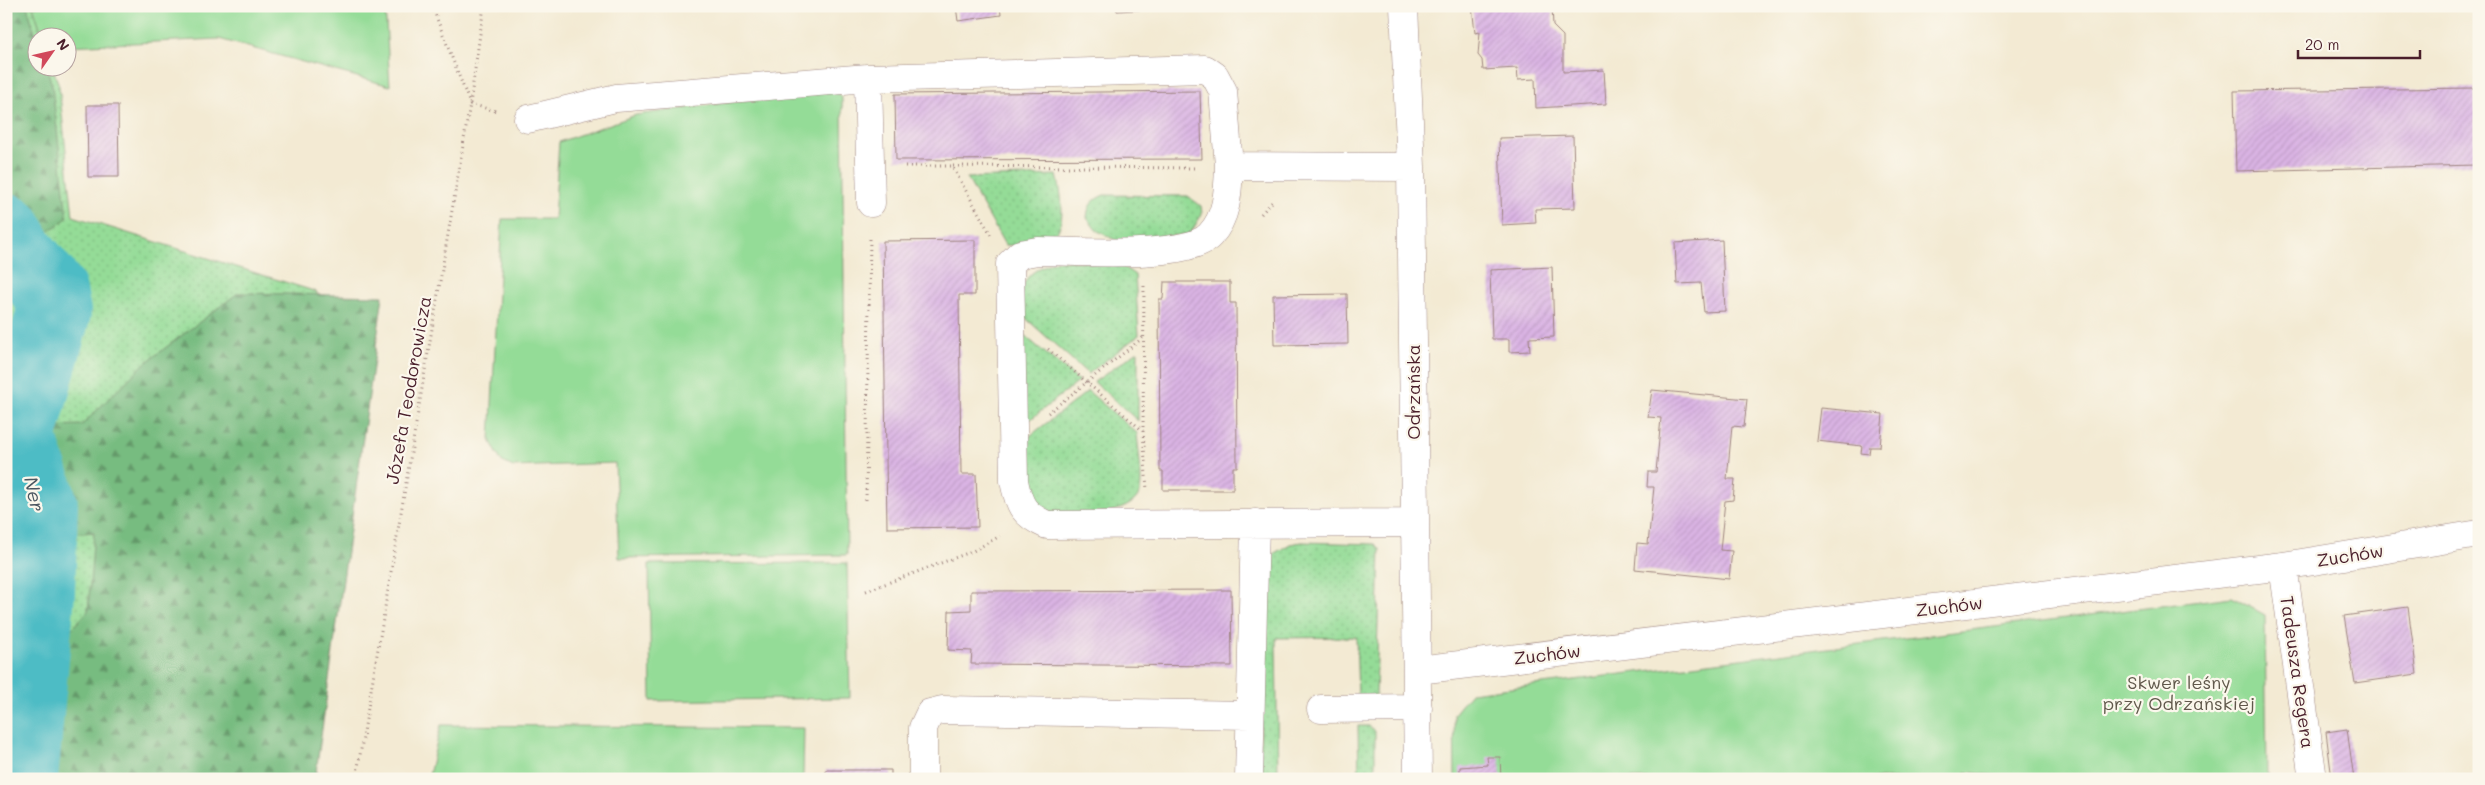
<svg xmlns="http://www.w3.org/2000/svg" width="2485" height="785" font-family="Mali,sans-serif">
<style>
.grass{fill:url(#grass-dots);stroke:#6f7e61}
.forest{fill:url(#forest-firs);stroke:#606e56}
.green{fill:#94dc97;stroke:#6f7e61}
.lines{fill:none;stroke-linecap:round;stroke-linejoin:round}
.river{stroke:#4ebcc5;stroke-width:74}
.building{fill:url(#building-hatch)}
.minor-casing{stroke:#9e847f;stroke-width:29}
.path{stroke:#9e847f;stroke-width:3;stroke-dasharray:1 4;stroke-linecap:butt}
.minor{stroke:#fff;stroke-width:28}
.labels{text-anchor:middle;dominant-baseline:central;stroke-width:4.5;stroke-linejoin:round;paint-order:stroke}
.street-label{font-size:18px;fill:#4a1f2b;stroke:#fbf7ec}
.park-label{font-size:18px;fill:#60584b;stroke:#fbf7ec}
.water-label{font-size:19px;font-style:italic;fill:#4b5661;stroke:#fbf7ec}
</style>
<defs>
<pattern id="grass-dots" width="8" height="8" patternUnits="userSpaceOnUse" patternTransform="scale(1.25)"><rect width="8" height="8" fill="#94dc97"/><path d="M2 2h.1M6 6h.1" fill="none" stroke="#81bc82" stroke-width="1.8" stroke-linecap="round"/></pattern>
<pattern id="forest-firs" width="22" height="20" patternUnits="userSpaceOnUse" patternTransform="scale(1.25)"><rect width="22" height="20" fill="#77bc80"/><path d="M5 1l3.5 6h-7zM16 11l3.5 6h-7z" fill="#649869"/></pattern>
<pattern id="building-hatch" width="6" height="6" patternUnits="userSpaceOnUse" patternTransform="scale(1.25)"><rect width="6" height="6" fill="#dab4e4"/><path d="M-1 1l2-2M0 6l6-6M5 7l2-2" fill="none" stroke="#bd9ac4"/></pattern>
</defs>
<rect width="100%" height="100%" fill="#fbf7ec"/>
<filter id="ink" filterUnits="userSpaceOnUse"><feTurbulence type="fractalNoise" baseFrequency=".02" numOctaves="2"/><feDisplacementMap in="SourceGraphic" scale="10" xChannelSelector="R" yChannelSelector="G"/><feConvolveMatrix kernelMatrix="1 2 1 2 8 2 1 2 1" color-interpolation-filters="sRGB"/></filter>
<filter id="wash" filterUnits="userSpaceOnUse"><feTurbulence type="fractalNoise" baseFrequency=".0096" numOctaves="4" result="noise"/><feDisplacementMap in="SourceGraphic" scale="20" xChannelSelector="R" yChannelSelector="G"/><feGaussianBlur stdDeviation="1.12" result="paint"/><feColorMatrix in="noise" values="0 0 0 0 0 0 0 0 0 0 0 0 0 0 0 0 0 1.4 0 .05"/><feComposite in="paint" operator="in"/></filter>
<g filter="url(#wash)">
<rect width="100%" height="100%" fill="#f3ead3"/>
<!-- grass -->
<path class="grass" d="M6,6H33L43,37L38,38V68H53L59,86L73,216L317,292L271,779H6Z
M1057,175C1062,196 1070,237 1041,245C1031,248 1016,245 1005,245L967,178Z
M1104,195L1188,196L1201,206L1202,214L1190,234L1117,241L1096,230L1087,218C1088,205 1092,200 1104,195Z
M1057,260L1121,265L1135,275L1139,335L1088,374L1021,314C1020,280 1024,274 1057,260Z
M1019,331L1079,381L1022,426Z
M1138,351V421L1094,382Z
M1088,391L1137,433C1138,447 1143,480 1140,491C1134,517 1073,517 1052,514C1044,513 1033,503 1028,496C1023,487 1023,454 1022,442Z
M1302,542L1375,544L1380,549L1376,695L1358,696L1356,637L1276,638L1278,779H1260L1263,560L1290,544Z
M1358,726H1369L1375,731V779H1359Z"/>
<!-- forest -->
<path class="forest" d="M6,6H27L37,39L38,68H47L52,86L67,218L27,247L6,206Z
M238,293L383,296L315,779H52L59,734L26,678L88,611L94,532L33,538L15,453L50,426L82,425L144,364Z"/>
<!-- green -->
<path class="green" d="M33,6H385L390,86L219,39L68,46V38L43,37Z
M835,88L842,98L847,555L619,558L615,463L513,467L501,461L490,440L502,219H554L559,142L636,115Z
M847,563L850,698L651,701L649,564Z
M2232,597L2265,615L2267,779H2020L1966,772L1965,779H1455L1454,714L1471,693Z
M441,725L804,728L803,779H428Z"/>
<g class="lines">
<!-- river -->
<path class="river" d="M6,230L18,252L50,292L54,312L19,437L41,505L38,593L21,779"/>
</g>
<g id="blocks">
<!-- building -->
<path class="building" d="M956,6H1000L1001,15L958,21Z
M1116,6H1155V9L1117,11Z
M1472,6H1552L1553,26L1563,36V72L1604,70L1606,104L1536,108L1535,79L1518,80L1517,68L1483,70L1482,60L1478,55L1480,32L1475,33Z
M2475,88L2476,165L2236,171L2234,91Z
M1200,91L1202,159L896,160L895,94Z
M87,105H118L119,177H88Z
M1573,136L1575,208L1535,209L1536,223L1502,225L1499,138Z
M975,240V295H959L961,474H976L978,527L887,528L883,241Z
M1722,240L1725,311L1704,312L1701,283L1677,284L1675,243Z
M1552,267L1554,337L1529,338L1530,351L1509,352V339H1492L1490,270Z
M1164,282H1230V303H1236L1237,467H1233V490H1163V471H1160L1159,299H1163Z
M1347,294L1348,344L1274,345L1273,295Z
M1652,390L1747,399L1744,427L1732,426L1727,479H1735L1733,500L1725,501L1720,550L1732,551L1729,579L1635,569L1637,543L1648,544L1654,487H1647L1648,472H1656L1661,418L1648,417Z
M1821,408L1883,414L1880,447H1870L1869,454L1861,453L1862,446L1817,441Z
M1231,590L1232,666L971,664L972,651L948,650L949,611L971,610V591Z
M2408,607L2417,674L2355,683L2344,616Z
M2347,729L2354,779H2332L2326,732Z
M1487,757H1500L1501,779H1460V767L1488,765Z
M826,770H891V779H826Z"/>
</g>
</g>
<g filter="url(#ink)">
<use href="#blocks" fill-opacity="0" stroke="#9e847f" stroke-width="1"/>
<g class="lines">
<defs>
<path id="minor" d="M1404,6L1411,167L1418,779
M868,78L1205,69L1215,76L1223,91L1229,166L1411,167
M528,119L616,98L868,78L871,203
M1229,166C1228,190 1228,216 1210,235C1187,260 1074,251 1038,251L1020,254L1010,264L1014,481C1019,506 1024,515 1047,525L1413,523
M2283,566L2313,779
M1418,670L2283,566L2479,534
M1321,709L1418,708
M923,779V728L930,713L942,710L1250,715
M1249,779L1255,523"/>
</defs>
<!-- minor casing -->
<use href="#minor" class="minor-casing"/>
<!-- path -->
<path class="path" d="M432,6L470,104L496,111
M905,166H952L991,235
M953,166L1194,168
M1261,214L1272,202
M1144,286L1143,431L1147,490
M1048,349L1143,431
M1048,413L1145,336
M866,500L870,238
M866,591L973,551L1000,536
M356,779L470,104L484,6"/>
<!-- minor -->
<use href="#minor" class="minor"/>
</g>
</g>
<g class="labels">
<!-- street labels -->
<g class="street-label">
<text transform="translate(408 390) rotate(-80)">Józefa Teodorowicza</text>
<text transform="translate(1413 392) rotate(-90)">Odrzańska</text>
<text transform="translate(2350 555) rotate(-9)">Zuchów</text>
<text transform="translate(1949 606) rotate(-7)">Zuchów</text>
<text transform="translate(1547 654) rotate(-7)">Zuchów</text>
<text transform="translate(2298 672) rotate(82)">Tadeusza Regera</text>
</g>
<!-- park labels -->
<g class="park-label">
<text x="2179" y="682">Skwer leśny<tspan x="2179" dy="21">przy Odrzańskiej</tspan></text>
</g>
<!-- water labels -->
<g class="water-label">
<text transform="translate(35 494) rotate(77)">Ner</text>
</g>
</g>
<!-- margin -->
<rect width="2485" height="785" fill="none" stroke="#fbf7ec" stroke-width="25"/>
<!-- north arrow -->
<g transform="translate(52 52) rotate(56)"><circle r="24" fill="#fbf7ec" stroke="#b4a19f"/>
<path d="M0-4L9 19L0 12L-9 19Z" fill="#d1495b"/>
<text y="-8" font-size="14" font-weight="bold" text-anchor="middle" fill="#4a1f2b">N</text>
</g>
<!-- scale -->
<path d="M2298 50v8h122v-8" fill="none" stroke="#4a1f2b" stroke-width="2.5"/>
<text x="2305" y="50" font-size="15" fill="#4a1f2b" stroke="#fbf7ec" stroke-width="4" paint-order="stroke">20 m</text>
</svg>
